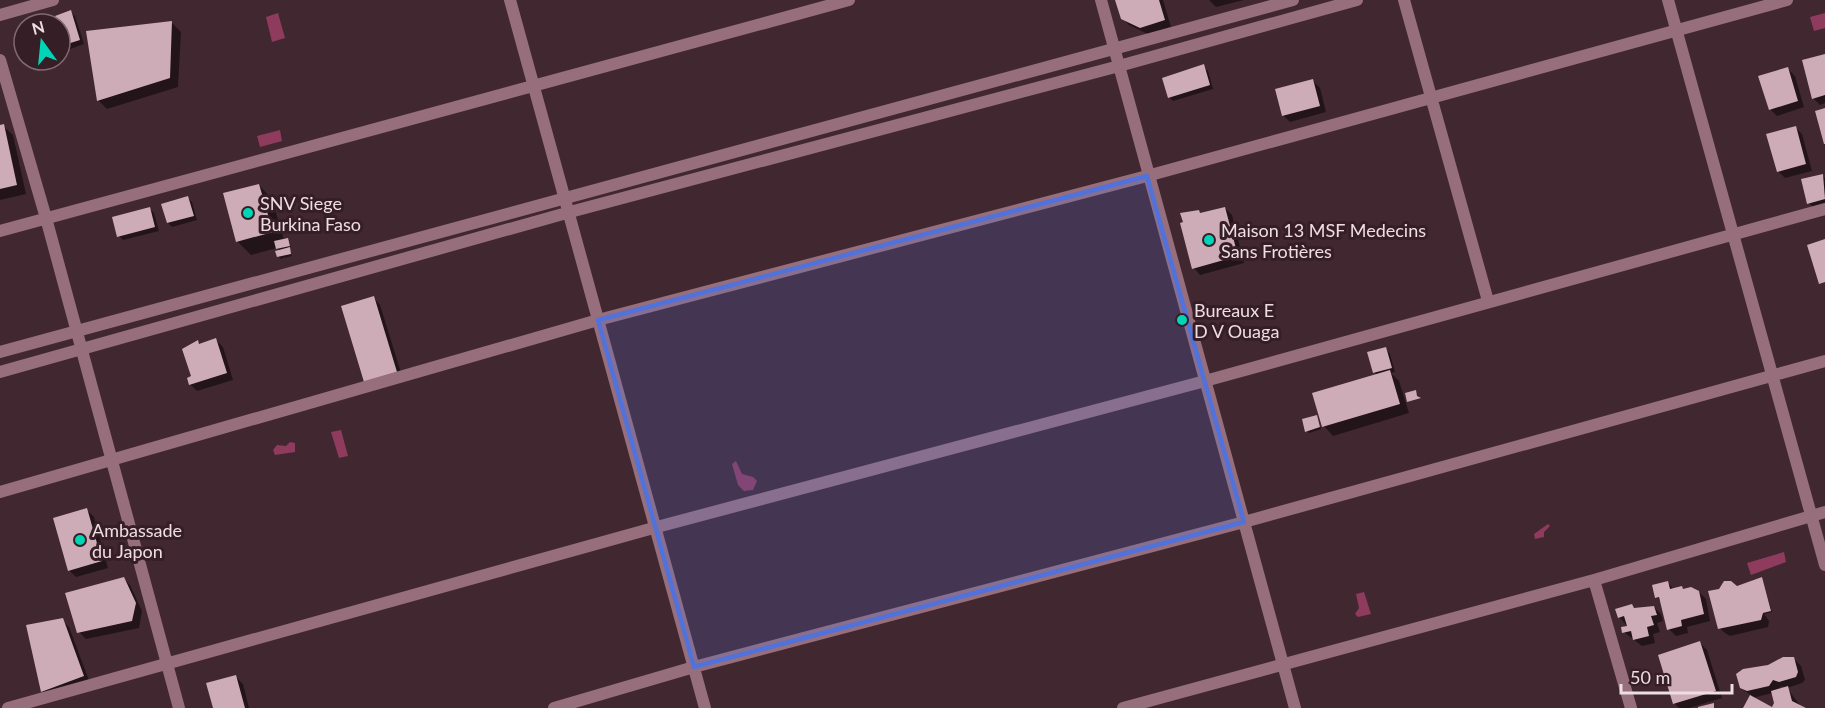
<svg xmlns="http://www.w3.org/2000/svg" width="1825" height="708" font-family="Lato,sans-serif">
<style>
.water{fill:#8f3b5d}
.shadow{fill:#0007;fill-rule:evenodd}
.building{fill:#ceacb7}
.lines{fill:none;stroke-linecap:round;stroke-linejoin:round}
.minor{stroke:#976e7c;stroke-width:12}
.marked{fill:#5172da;fill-opacity:0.2;stroke:#5172da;stroke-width:4.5;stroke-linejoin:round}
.poi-dot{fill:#01d5b7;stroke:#361e26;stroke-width:2}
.labels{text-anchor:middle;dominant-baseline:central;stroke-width:6;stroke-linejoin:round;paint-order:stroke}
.poi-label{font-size:18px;fill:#eedde2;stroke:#361e26;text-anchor:start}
</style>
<rect width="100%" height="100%" fill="#412730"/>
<!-- water -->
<path class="water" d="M278,13L285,38L272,42L266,17Z
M1825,13V28L1814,31L1810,17Z
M280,130L282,141L260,147L257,136Z
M341,430L348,456L339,458L331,432Z
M290,442L295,443V452L275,455L273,450L277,445L286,446Z
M736,461L742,474L753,477L757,481L753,490L744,491L738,485L732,464Z
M1548,524L1550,526L1544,532V537L1535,539L1534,534Z
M1784,552L1786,562L1751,575L1747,563Z
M1364,592L1371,614L1358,617L1355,614L1359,608L1356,594Z"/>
<!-- shadow -->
<path class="shadow" d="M1116,0H1163L1171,27L1148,34L1129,25L1122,18Z
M1209,0H1244L1216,7Z
M70,12L75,16L84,44L70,49L65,45L57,17Z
M172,23L181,32L178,87L107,109L98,100Z
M1825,55V103L1820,105L1813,98Z
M1203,66L1208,71L1213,89L1173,101L1169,97Z
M1788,69L1795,76L1804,107L1777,116L1770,109Z
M1313,81L1320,88L1326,112L1290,122L1283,115Z
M0,126H3L13,135L26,194L0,200Z
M1795,127L1802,134L1812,171L1785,178L1778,171Z
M1822,175L1825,178V204L1813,207L1809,203Z
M259,185L272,199L284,240L289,241L291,247L288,248L292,256L280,259L277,252L280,251L277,248L251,255L237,241Z
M188,198L192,202L197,220L172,227L168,223Z
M149,208L154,213L159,231L123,240L119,236Z
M1225,208L1232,215L1244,263L1200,275L1194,268L1202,215Z
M374,298L380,305L403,379L372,388Z
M216,340L223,347L233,380L197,391L190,384L198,342L201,345Z
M1386,349L1390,354L1395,372L1391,373L1399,381L1409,413L1333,436L1324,426L1377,375L1374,372Z
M1316,416L1321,429L1309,433L1307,431Z
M87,510L94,517L108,568L76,577L69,570Z
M123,578L130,585L142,611L139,628L86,639L79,632Z
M1762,578L1772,612L1764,614L1769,621L1768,627L1730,636L1725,633L1717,626L1720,590L1754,587L1752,580Z
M1667,582L1674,589L1699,592L1706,599L1710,621L1687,627L1688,633L1676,636L1669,629L1661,602L1657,597Z
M1632,606L1636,610L1654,607L1661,614L1663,621L1657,623L1660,632L1653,634L1655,643L1642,646L1624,632L1628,627L1619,617Z
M62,620L69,627L90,683L49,698L42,691Z
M1700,643L1707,650L1722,698L1689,708H1679L1674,703Z
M1794,659L1801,666L1805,680L1802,683L1787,688L1802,708H1773L1776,703L1773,693L1752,698L1771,708H1745L1752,696L1741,688L1768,667ZM1781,686L1787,688L1777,691Z
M236,677L243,684L249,708H215Z"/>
<!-- building -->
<path class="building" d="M1115,0H1159L1165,20L1140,28L1121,19Z
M71,10L80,40L64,45L60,24L55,16Z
M172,21L170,78L97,101L86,31Z
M1825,54V95L1812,99L1802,60Z
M1204,64L1210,85L1168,98L1162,78Z
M1788,67L1798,101L1769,110L1758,76Z
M1313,79L1320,106L1282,116L1275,89Z
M1825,108V144H1824L1815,111Z
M4,124L17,185L0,189V125Z
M1796,126L1806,164L1777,172L1766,134Z
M1823,174L1825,199L1807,204L1801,179Z
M259,184L273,232L236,242L223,193Z
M188,196L194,216L167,223L161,204Z
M150,207L155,227L117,237L112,217Z
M1225,207L1238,256L1192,269L1180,223L1183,222L1180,213L1199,210L1200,213Z
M288,238L290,246L276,249L274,241Z
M1825,239V282L1819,284L1807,245Z
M290,247L291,254L277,257L275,251Z
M374,296L397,372L364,382L341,306Z
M216,338L227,373L189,385L187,378L191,376L182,349L198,340L199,344Z
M1386,347L1392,368L1373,373L1367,352Z
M1390,370L1400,404L1322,427L1312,393Z
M1416,390L1417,396L1421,398L1407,402L1405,393Z
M1317,415L1320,427L1305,432L1302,419Z
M87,508L102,561L68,571L53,518Z
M124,577L136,603L132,621L77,633L65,593Z
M1762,577L1771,611L1763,613L1761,620L1718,629L1708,591L1719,589L1724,581H1731L1737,586Z
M1668,581L1670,589L1682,586L1683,589L1691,587L1699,591L1704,614L1681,620L1682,626L1667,630L1659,597L1655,598L1652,585Z
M1632,604L1634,608L1654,606L1657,615L1651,616L1654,625L1647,627L1649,636L1633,640L1631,631L1622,633L1621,627L1627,626L1624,616L1618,618L1615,609Z
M63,618L84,676L41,692L26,625Z
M1700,641L1716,691L1673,704L1658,655Z
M1783,657H1794L1798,672L1796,677L1779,682L1773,680L1769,686L1747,691L1740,688L1736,674L1743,669L1768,665Z
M236,675L245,708H213L206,683Z
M1788,686L1792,701L1806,708H1743L1750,695L1772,707L1774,703L1771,691Z
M1714,703V708H1698V707Z"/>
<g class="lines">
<!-- minor -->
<path class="minor" d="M510,0L705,708
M1101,0L1295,708
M1404,0L1488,301
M1668,0L1825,565
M0,15L53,0
M0,60L46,218L179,708
M0,231L849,0
M0,352L1293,0
M0,372L570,212L1119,66L1357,0
M0,492L598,320L1147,176L1787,0
M1594,580L1631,708
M8,708L657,527L1205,381L1825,209
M554,708L694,667L1244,522L1825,361
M1123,708L1594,580L1825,512"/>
</g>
<!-- marked area -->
<path class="marked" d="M1147,176L1244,522L694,667L598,320Z"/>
<!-- markers -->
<g class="poi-dot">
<circle cx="248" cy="213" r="6"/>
<circle cx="1209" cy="240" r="6"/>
<circle cx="1182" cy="320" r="6"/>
<circle cx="80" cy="540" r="6"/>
</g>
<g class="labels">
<!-- poi labels -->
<g class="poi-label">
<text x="260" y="203">SNV Siege<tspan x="260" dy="21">Burkina Faso</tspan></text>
<text x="1221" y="230">Maison 13 MSF Medecins<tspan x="1221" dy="21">Sans Frotières</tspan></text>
<text x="1194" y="310">Bureaux E<tspan x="1194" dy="21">D V Ouaga</tspan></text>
<text x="92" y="530">Ambassade<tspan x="92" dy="21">du Japon</tspan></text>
</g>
</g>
<!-- north arrow -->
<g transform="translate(42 42) rotate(345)"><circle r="28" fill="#361e26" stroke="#806a71" stroke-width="1.5"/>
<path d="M0-4.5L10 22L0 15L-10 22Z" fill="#01d5b7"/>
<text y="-9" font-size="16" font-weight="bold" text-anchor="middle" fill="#eedde2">N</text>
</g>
<!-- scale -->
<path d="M1621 684v9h111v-9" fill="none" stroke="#eedde2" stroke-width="3"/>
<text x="1630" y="684" font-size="18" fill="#eedde2" stroke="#361e26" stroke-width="4.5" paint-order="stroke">50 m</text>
</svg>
